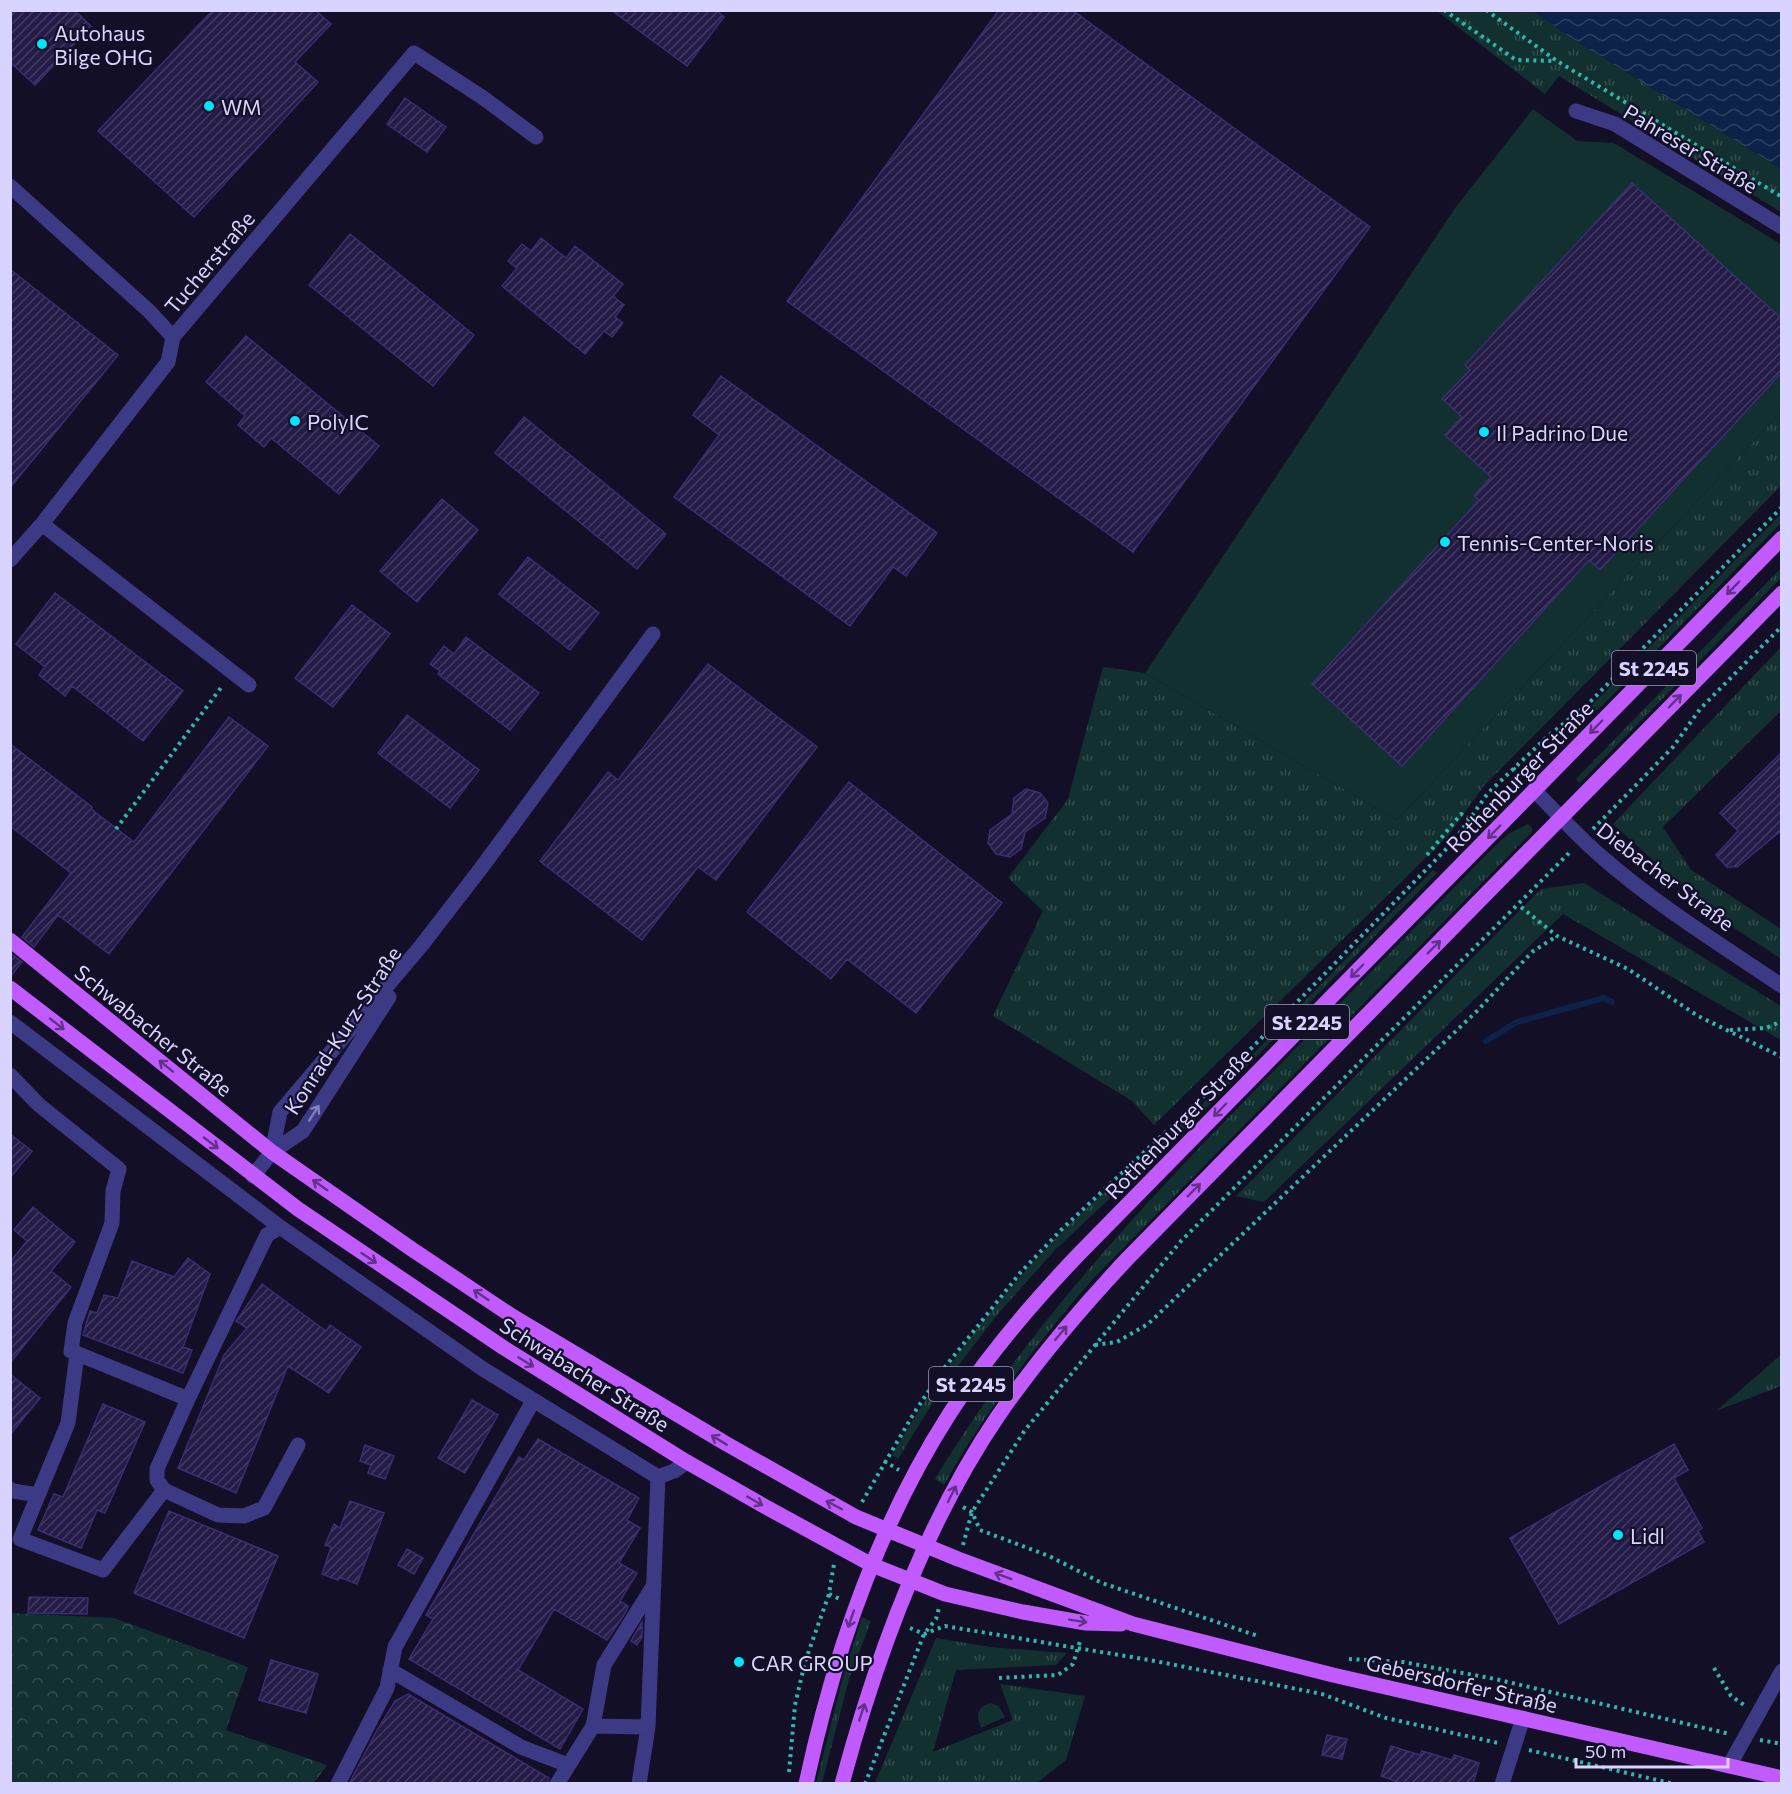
<svg xmlns="http://www.w3.org/2000/svg" width="1792" height="1794" font-family="Commissioner,sans-serif">
<style>
.grass{fill:url(#grass-tufts)}
.forest{fill:url(#forest-crowns)}
.garden{fill:#12302f}
.water{fill:url(#water-waves)}
.lines{fill:none;stroke-linecap:round;stroke-linejoin:round}
.stream{stroke:#0c2248;stroke-width:6}
.building{fill:url(#building-hatch);stroke:#3b2d73;stroke-width:1.5}
.path{stroke:#2fb8b0;stroke-width:4;stroke-dasharray:3 4.5;stroke-linecap:butt}
.minor{stroke:#3d3a85;stroke-width:15}
.major{stroke:#c25bff;stroke-width:15}
.oneway{stroke:#623188}
.oneway2{stroke:#837fbc}
.poi-dot{fill:#00e5ff;stroke:#130f26;stroke-width:2}
.labels{text-anchor:middle;dominant-baseline:central;stroke-width:4.5;stroke-linejoin:round;paint-order:stroke}
.shield{fill:#130f26;stroke:#9e99be;stroke-width:1.5}
.shield-label{font-size:20px;font-weight:bold;fill:#d9d4ff}
.poi-label{font-size:21px;fill:#d9d4ff;stroke:#130f26;text-anchor:start}
.street-label{font-size:21px;fill:#d9d4ff;stroke:#130f26}
</style>
<defs>
<pattern id="grass-tufts" width="24" height="20" patternUnits="userSpaceOnUse" patternTransform="scale(1.5)"><rect width="24" height="20" fill="#12302f"/><path d="M3 7l-1-3M5 7V3M7 7l1-3M15 17l-1-3M17 17v-4M19 17l1-3" fill="none" stroke="#344d4e"/></pattern>
<pattern id="forest-crowns" width="20" height="18" patternUnits="userSpaceOnUse" patternTransform="scale(1.5)"><rect width="20" height="18" fill="#12302f"/><path d="M2 6a3 3 0 1 1 6 0M12 15a3 3 0 1 1 6 0" fill="none" stroke="#344d4e"/></pattern>
<pattern id="water-waves" width="16" height="10" patternUnits="userSpaceOnUse" patternTransform="scale(1.5)"><rect width="16" height="10" fill="#0c2248"/><path d="M0 5q4-4 8 0t8 0" fill="none" stroke="#2f4163"/></pattern>
<pattern id="building-hatch" width="6" height="6" patternUnits="userSpaceOnUse" patternTransform="scale(1.5)"><rect width="6" height="6" fill="#241b47"/><path d="M-1 1l2-2M0 6l6-6M5 7l2-2" fill="none" stroke="#433b63"/></pattern>
</defs>
<rect width="100%" height="100%" fill="#130f26"/>
<!-- grass -->
<path class="grass" d="M1437,11H1533L1570,37L1781,169V212L1559,76L1545,94Z
M1781,412V486L1483,787L1448,836L1154,1125L1132,1101L993,1016L1043,911L1008,878L1068,799L1103,667L1145,673L1397,820Z
M1781,514V523L1603,705L1570,732L1566,728L1586,711Z
M1781,568V578L1580,783L1577,781L1576,779Z
M1781,647V711L1663,827L1691,870L1781,929V959L1710,912L1613,824Z
M1528,824L1532,828V832L1091,1281C1036,1345 986,1410 944,1485L935,1479C1022,1334 1139,1209 1257,1088C1334,1009 1412,931 1489,852L1508,834Z
M1433,870L1437,873L1206,1108L1055,1250L997,1315L945,1383L898,1459L892,1455C939,1373 998,1296 1066,1228C1102,1192 1143,1160 1180,1125C1267,1043 1349,954 1433,870Z
M1584,883L1781,1006V1040L1563,914L1264,1202L1236,1196L1541,889Z
M1781,1355V1386L1716,1411Z
M862,1617L871,1621L849,1679L822,1783H816L843,1677Z
M936,1638L990,1647L1067,1653L1056,1665L956,1670L933,1752L1013,1720L1000,1684L1085,1696L1066,1760L1037,1783H875Z"/>
<!-- forest -->
<path class="forest" d="M11,1613L114,1618L248,1667L226,1730L327,1765L314,1783H11Z"/>
<!-- garden -->
<path class="garden" d="M1533,109L1577,141L1614,143L1781,244V412L1397,820L1145,673L1455,208Z
M991,1703L999,1706L1005,1717L981,1728C976,1715 976,1707 991,1703Z"/>
<!-- water -->
<path class="water" d="M1533,11H1781V169L1570,37Z"/>
<g class="lines">
<!-- stream -->
<path class="stream" d="M1486,1041L1517,1022L1604,998L1612,1002"/>
</g>
<!-- building -->
<path class="building" d="M10,10H74L91,26L35,85L10,62Z
M213,10H315L331,24L295,62L318,82L194,217L98,131Z
M611,10H715L724,17L687,66Z
M999,10H1072L1370,227L1133,552L787,301Z
M405,98L446,127L427,152L387,124Z
M1632,183L1782,319V372L1600,570L1589,560L1402,766L1312,684L1479,500L1474,496L1491,477L1445,435L1462,417L1442,399L1470,370L1465,365Z
M350,234L474,335L433,386L309,285Z
M541,238L566,258L575,246L623,284L613,296L624,305L615,317L623,323L612,337L604,331L585,354L502,286L517,268L508,261L522,244L531,251Z
M10,269L118,355L10,488Z
M246,336L379,446L339,494L271,438L264,447L238,425L245,416L206,382Z
M721,376L937,533L906,576L893,567L850,626L674,497L719,435L693,415Z
M524,417L666,534L637,569L495,453Z
M442,499L478,530L417,602L380,571Z
M528,557L599,613L570,650L499,594Z
M55,593L183,691L143,741L72,686L65,696L39,675L45,667L16,644Z
M352,605L390,634L333,707L295,678Z
M466,637L539,693L510,730L438,674L440,671L430,664L444,646L454,654Z
M708,664L817,747L716,880L698,867L642,940L540,861L608,772L618,780Z
M407,715L479,770L450,808L378,753Z
M229,717L268,746L109,954L58,915L34,947L22,937L71,873L10,826V744L92,807L91,809L134,842Z
M1782,752V830L1737,867H1727L1716,855L1738,831L1720,813Z
M849,782L1002,903L916,1013L847,959L831,979L747,912Z
M1026,789L1040,793L1048,803L1045,818L1025,832L1021,849L1010,857L996,854L988,843L990,830L1012,814L1014,798Z
M10,953L22,962L10,977Z
M10,1134L32,1151L10,1178Z
M33,1207L75,1242L51,1271L71,1287L10,1363V1262L27,1241L14,1230Z
M188,1258L210,1274L183,1347L192,1350L183,1373L83,1335L90,1311L97,1313L104,1295L118,1298L132,1261L174,1277Z
M262,1284L326,1331L330,1325L361,1347L329,1393L288,1366L236,1493L178,1468L224,1355L247,1328L236,1321Z
M10,1374L40,1398L10,1435Z
M472,1400L498,1415L465,1473L438,1458Z
M103,1404L145,1422L105,1513L97,1510L81,1548L38,1530L54,1494L63,1497Z
M538,1439L639,1498L627,1520L640,1528L619,1563L637,1573L620,1601L628,1606L626,1612L607,1640L554,1609L518,1670L583,1709L560,1749L409,1659L433,1619L426,1615L519,1457L524,1460Z
M1674,1444L1688,1470L1674,1478L1702,1528L1698,1531L1704,1542L1559,1624L1510,1538Z
M365,1445L394,1456L385,1479L368,1473L371,1465L360,1461Z
M350,1501L384,1513L357,1584L339,1577L338,1580L322,1574L331,1547L325,1545L334,1524L340,1528Z
M169,1511L278,1556L244,1638L134,1593Z
M407,1549L423,1558L414,1574L398,1565Z
M29,1597L88,1598L87,1614L28,1613Z
M642,1622V1637L637,1645L631,1641Z
M271,1660L318,1674L306,1713L259,1700Z
M408,1694L549,1778L547,1784H349L376,1732L395,1701Z
M1327,1735L1347,1739L1342,1759L1322,1755Z
M1391,1746L1420,1755L1422,1751L1452,1760L1454,1755L1479,1763L1473,1784H1403L1381,1776Z"/>
<g class="lines">
<!-- path -->
<path class="path" d="M1444,10L1516,60L1556,61
M1486,10L1557,61L1782,197
M1513,768L1523,779
M116,829L223,685
M1593,829L1673,747L1700,709L1782,626
M1427,855L1461,814L1470,819
M1521,907L1557,936L1628,969L1698,1016L1782,1057
M1730,1030L1766,1028L1782,1021
M1095,1345L1117,1342L1148,1324L1477,1011L1532,952L1557,936
M884,1461L899,1470
M862,1502L914,1413L945,1367L1020,1273L1062,1229L1201,1099L1305,994L1454,841L1488,793L1547,737L1588,704L1782,507
M963,1507L972,1512L980,1530L1049,1556L1102,1583L1258,1636
M963,1545L972,1512L1025,1430L1181,1241L1571,851
M829,1594L842,1600
M910,1628L924,1634L945,1626L1155,1661L1322,1694L1386,1718L1498,1743
M1349,1659L1403,1662L1495,1679L1730,1734
M1714,1668L1731,1696L1744,1705
M999,1678L1058,1675L1073,1664L1081,1638
M1760,1740L1782,1744
M1529,1750L1674,1784
M789,1772L795,1705L805,1662L829,1594L834,1564
M865,1784L924,1634L936,1619L939,1608"/>
<!-- minor -->
<path class="minor" d="M1576,111L1615,124L1782,227
M10,186L149,311L173,337
M42,524L249,685
M10,560L42,524L168,362L173,337L414,53L482,97L536,137
M1534,790C1557,813 1578,837 1603,858C1658,906 1721,945 1782,986
M10,1022L280,1227L483,1369L658,1477L674,1471L687,1462
M10,1075L39,1105L119,1169L113,1191L112,1223L75,1323L71,1351L188,1399L267,1235L280,1227
M272,1152L280,1112L421,946L482,867L653,634
M253,1176L272,1152L303,1131L389,997
M77,1354L68,1423L20,1539L103,1570L164,1490
M188,1399L157,1469V1480L164,1490L218,1515L244,1516L264,1508L298,1445
M10,1489L13,1491L38,1495
M390,1670L521,1747L568,1765
M593,1726L604,1665L654,1585
M1729,1766L1782,1671
M338,1784L387,1688L395,1647L533,1401
M557,1784L593,1726L648,1727
M639,1784L648,1727L658,1477
M1502,1784L1523,1718"/>
<!-- major -->
<path class="major" d="M10,940L272,1152L413,1250L512,1316L725,1443L856,1517L958,1559L1133,1624L1333,1675L1782,1778
M10,988L298,1209L504,1348L687,1462L764,1506L872,1565L945,1594L1023,1612L1086,1623L1121,1624
M806,1784C834,1653 878,1525 950,1413C987,1356 1032,1303 1079,1254L1782,538
M842,1784C876,1657 924,1525 998,1416C1037,1360 1081,1308 1128,1258L1782,593"/>
</g>
<!-- one-way arrows -->
<defs><path id="oneway-shaft" d="M-6 0H5M1.5-3L5.5 0L1.5 3" fill="none" stroke-width="1.6" stroke-linecap="round" stroke-linejoin="round" transform="scale(1.5)"/></defs>
<g class="oneway">
<use href="#oneway-shaft" transform="translate(1733 588) rotate(134)"/>
<use href="#oneway-shaft" transform="translate(1675 701) rotate(-46)"/>
<use href="#oneway-shaft" transform="translate(1596 727) rotate(134)"/>
<use href="#oneway-shaft" transform="translate(1494 832) rotate(134)"/>
<use href="#oneway-shaft" transform="translate(1434 947) rotate(-45)"/>
<use href="#oneway-shaft" transform="translate(1357 971) rotate(134)"/>
<use href="#oneway-shaft" transform="translate(57 1024) rotate(38)"/>
<use href="#oneway-shaft" transform="translate(166 1066) rotate(-141)"/>
<use href="#oneway-shaft" transform="translate(1220 1110) rotate(134)"/>
<use href="#oneway-shaft" transform="translate(211 1143) rotate(38)"/>
<use href="#oneway-shaft" transform="translate(320 1185) rotate(-145)"/>
<use href="#oneway-shaft" transform="translate(1194 1190) rotate(-45)"/>
<use href="#oneway-shaft" transform="translate(369 1258) rotate(34)"/>
<use href="#oneway-shaft" transform="translate(481 1295) rotate(-146)"/>
<use href="#oneway-shaft" transform="translate(1061 1333) rotate(-50)"/>
<use href="#oneway-shaft" transform="translate(526 1362) rotate(32)"/>
<use href="#oneway-shaft" transform="translate(719 1440) rotate(-149)"/>
<use href="#oneway-shaft" transform="translate(952 1494) rotate(-63)"/>
<use href="#oneway-shaft" transform="translate(755 1501) rotate(30)"/>
<use href="#oneway-shaft" transform="translate(834 1505) rotate(-152)"/>
<use href="#oneway-shaft" transform="translate(1003 1576) rotate(-160)"/>
<use href="#oneway-shaft" transform="translate(851 1619) rotate(109)"/>
<use href="#oneway-shaft" transform="translate(1078 1621) rotate(9)"/>
<use href="#oneway-shaft" transform="translate(862 1712) rotate(-72)"/>
</g>
<use class="oneway2" href="#oneway-shaft" transform="translate(314 1113) rotate(-57)"/>
<!-- markers -->
<g class="poi-dot">
<circle cx="42" cy="44" r="6"/>
<circle cx="209" cy="106" r="6"/>
<circle cx="295" cy="421" r="6"/>
<circle cx="1484" cy="432" r="6"/>
<circle cx="1445" cy="542" r="6"/>
<circle cx="1618" cy="1535" r="6"/>
<circle cx="739" cy="1662" r="6"/>
</g>
<g class="labels">
<!-- shield labels -->
<g class="shield">
<rect x="1612" y="651" width="84" height="34" rx="4.5"/>
<rect x="1265" y="1005" width="84" height="34" rx="4.5"/>
<rect x="929" y="1367" width="84" height="34" rx="4.5"/>
</g>
<g class="shield-label">
<text x="1654" y="668">St 2245</text>
<text x="1307" y="1022">St 2245</text>
<text x="971" y="1384">St 2245</text>
</g>
<!-- poi labels -->
<g class="poi-label">
<text x="54" y="32">Autohaus<tspan x="54" dy="24">Bilge OHG</tspan></text>
<text x="221" y="106">WM</text>
<text x="307" y="421">PolyIC</text>
<text x="1496" y="432">Il Padrino Due</text>
<text x="1457" y="542">Tennis-Center-Noris</text>
<text x="1630" y="1535">Lidl</text>
<text x="751" y="1662">CAR GROUP</text>
</g>
<!-- street labels -->
<g class="street-label">
<text transform="translate(1691 148) rotate(31)">Pahreser Straße</text>
<text transform="translate(209 262) rotate(-50)">Tucherstraße</text>
<text transform="translate(1519 776) rotate(-46)">Rothenburger Straße</text>
<text transform="translate(1666 876) rotate(37)">Diebacher Straße</text>
<text transform="translate(154 1030) rotate(39)">Schwabacher Straße</text>
<text transform="translate(342 1030) rotate(-57)">Konrad-Kurz-Straße</text>
<text transform="translate(1178 1123) rotate(-46)">Rothenburger Straße</text>
<text transform="translate(585 1374) rotate(32)">Schwabacher Straße</text>
<text transform="translate(1462 1683) rotate(13)">Gebersdorfer Straße</text>
</g>
</g>
<!-- border -->
<rect width="1792" height="1794" fill="none" stroke="#d9d4ff" stroke-width="24"/>
<!-- scale -->
<path d="M1576 1758v9h152v-9" fill="none" stroke="#d9d4ff" stroke-width="3"/>
<text x="1585" y="1758" font-size="18" fill="#d9d4ff" stroke="#130f26" stroke-width="4.5" paint-order="stroke">50 m</text>
</svg>
